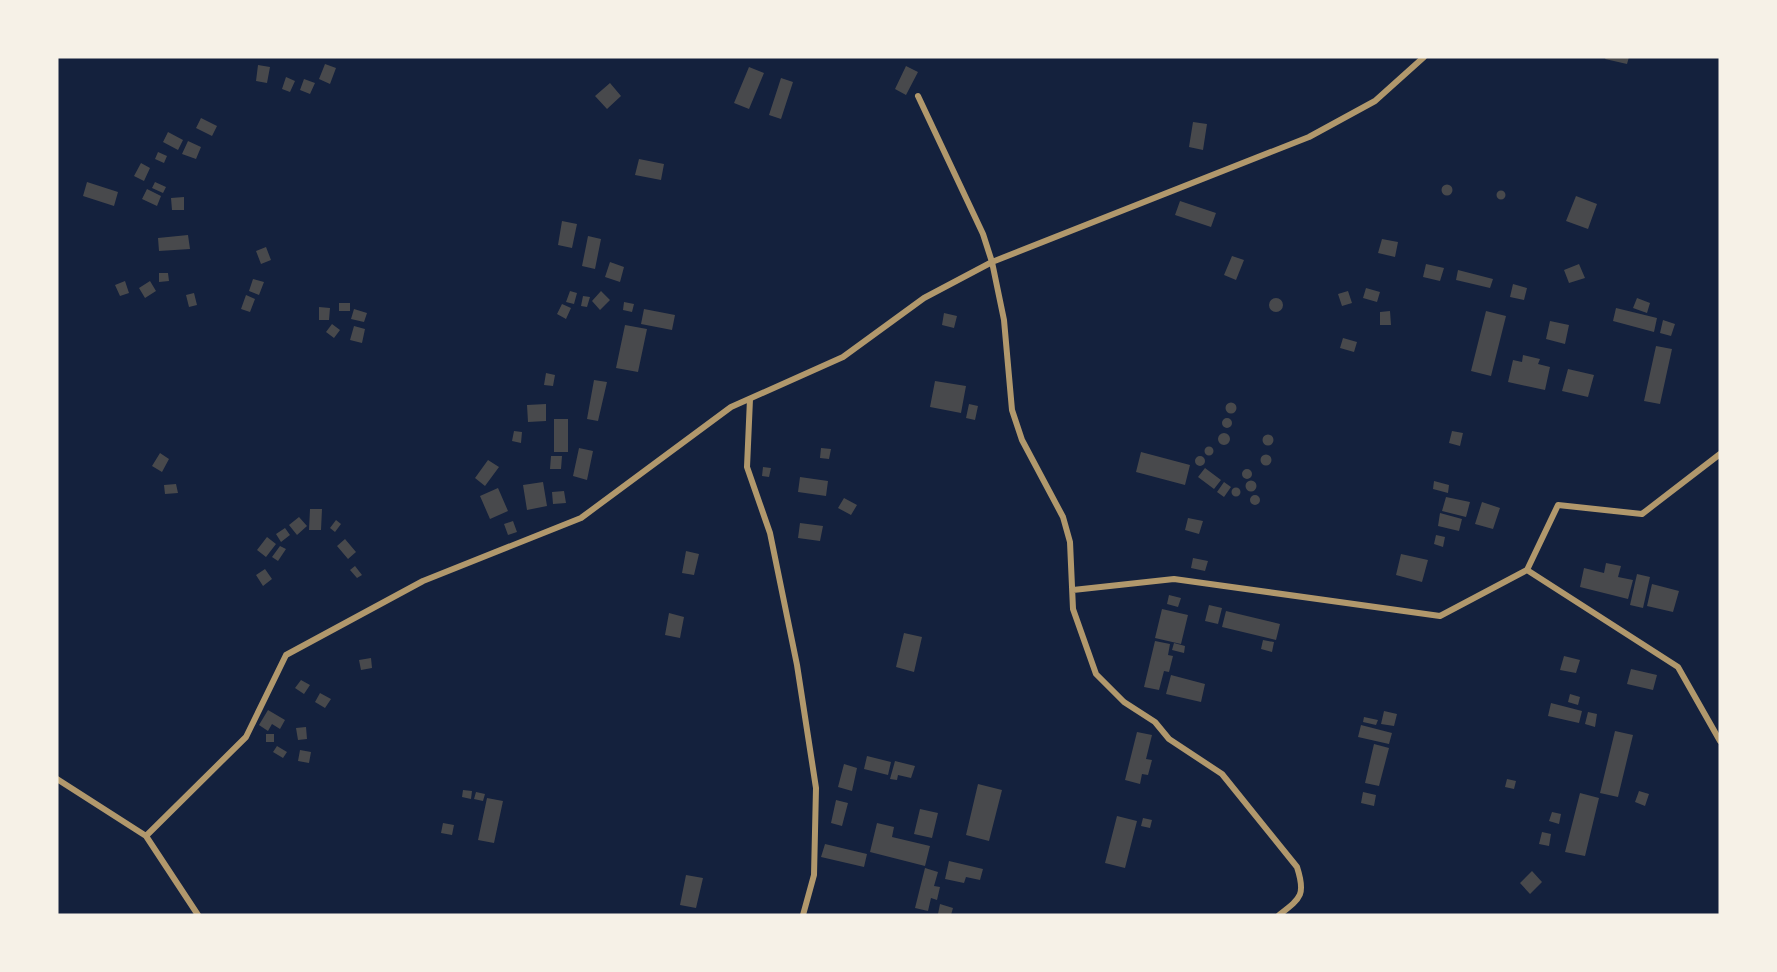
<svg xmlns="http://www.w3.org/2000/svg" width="1777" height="972" font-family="'PT Sans',sans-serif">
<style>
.building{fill:#48494c}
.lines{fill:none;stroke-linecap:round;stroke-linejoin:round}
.minor{stroke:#b1986c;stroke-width:6}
</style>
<rect width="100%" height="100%" fill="#14213d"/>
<!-- building -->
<path class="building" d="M1606,57H1629L1627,64L1605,59Z
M325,64L336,68L330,84L319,79Z
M258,65L270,67L267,83L256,81Z
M906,66L918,72L906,95L895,89Z
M749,67L764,73L749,109L734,103Z
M286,77L295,81L290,92L282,89Z
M781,78L793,82L781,119L769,115Z
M304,79L315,83L310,94L300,90Z
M610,83L621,96L607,109L595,96Z
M201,118L217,126L212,136L196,128Z
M1193,122L1207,124L1203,150L1189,147Z
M168,132L183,140L178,150L163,142Z
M188,141L201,147L196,159L182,154Z
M158,152L167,156L164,163L155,159Z
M639,159L664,164L661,180L635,175Z
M141,163L150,168L144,181L134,176Z
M87,182L118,192L114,206L83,196Z
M155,182L166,187L163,193L152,188Z
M1441.5 190a5.5 5.5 0 1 1 11 0a5.5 5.5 0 1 1-11 0Z
M147,189L161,196L157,206L142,199Z
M1496.5 195a4.5 4.5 0 1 1 9 0a4.5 4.5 0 1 1-9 0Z
M1576,196L1597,204L1588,229L1566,221Z
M184,197V210H172L171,198Z
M1180,201L1216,213L1211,227L1175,215Z
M562,221L577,224L572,248L558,245Z
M188,235L190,249L159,251L158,238Z
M588,236L601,239L595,269L582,266Z
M1382,239L1398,242L1395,257L1378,253Z
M266,247L271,260L261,264L256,251Z
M1232,256L1244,260L1236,280L1224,275Z
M610,262L624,267L620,282L605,277Z
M1426,264L1444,268L1440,281L1423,277Z
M1579,264L1585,278L1569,283L1564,270Z
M1458,270L1493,279L1490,288L1456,280Z
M159,273H168L169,281L159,282Z
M253,279L264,282L259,295L249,291Z
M125,281L129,293L120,296L115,285Z
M150,281L156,291L145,298L139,288Z
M1513,284L1527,288L1524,300L1510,297Z
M1366,288L1380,292L1377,302L1363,298Z
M570,291L577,293L574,304L566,302Z
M601,291L610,300L600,310L592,301Z
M1348,291L1352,303L1342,306L1338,294Z
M194,293L197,305L189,307L186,295Z
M246,295L255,299L250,312L241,309Z
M583,296L590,297L587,307L581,306Z
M1269 305a7 7 0 1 1 14 0a7 7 0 1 1-14 0Z
M1637,298L1650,303L1647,313L1633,308Z
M624,302L634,304L632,312L623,310Z
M339,303H350V311H339Z
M562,304L571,308L566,319L557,314Z
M319,307L330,308L329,320H319Z
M1616,308L1657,318L1654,332L1613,321Z
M354,309L367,313L364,322L351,319Z
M644,309L675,315L672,330L641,324Z
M1390,311L1391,325H1380V312Z
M1486,311L1506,316L1491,376L1471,371Z
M944,313L957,316L954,328L942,325Z
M1663,320L1675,324L1671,336L1660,333Z
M1550,321L1569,325L1565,344L1546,339Z
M332,324L340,330L334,338L326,332Z
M625,325L647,329L638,372L616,368Z
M354,326L365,329L362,343L350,340Z
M1343,338L1357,342L1354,352L1340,348Z
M1656,346L1672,349L1660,404L1644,401Z
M1523,355L1540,359L1538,364L1550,367L1545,390L1508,382L1513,360L1522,362Z
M1568,369L1594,375L1588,397L1562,391Z
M546,373L555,375L553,386L544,385Z
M594,380L607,382L598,421L587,419Z
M935,381L966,386L961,413L930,407Z
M1225.5 408a5.5 5.5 0 1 1 11 0a5.5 5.5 0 1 1-11 0Z
M546,404V421L528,422L527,405Z
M969,404L978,406L975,420L966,418Z
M1222 423a5 5 0 1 1 10 0a5 5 0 1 1-10 0Z
M554,419H568V452H554Z
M514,431L522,432L521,443L512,441Z
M1452,431L1463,433L1460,446L1449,443Z
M1218 439a6 6 0 1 1 12 0a6 6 0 1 1-12 0Z
M1262.5 440a5.5 5.5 0 1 1 11 0a5.5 5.5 0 1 1-11 0Z
M1204.5 451a4.5 4.5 0 1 1 9 0a4.5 4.5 0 1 1-9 0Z
M579,448L593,451L587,480L573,476Z
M821,448L831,449L829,459L820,458Z
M1141,452L1190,465L1185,485L1136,472Z
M160,453L169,459L162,472L152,466Z
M1260.5 460a5.5 5.5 0 1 1 11 0a5.5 5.5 0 1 1-11 0Z
M1195 461a5 5 0 1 1 10 0a5 5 0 1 1-10 0Z
M551,456H562L561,469H550Z
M488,460L499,467L485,486L475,478Z
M763,467L771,468L769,477L762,476Z
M1205,468L1221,480L1214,489L1198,477Z
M1242 474a5 5 0 1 1 10 0a5 5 0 1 1-10 0Z
M800,477L828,481L826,496L798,492Z
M1245.5 486a5.5 5.5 0 1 1 11 0a5.5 5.5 0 1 1-11 0Z
M1434,481L1449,485L1448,493L1433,489Z
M543,482L547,506L527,510L523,485Z
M1224,482L1231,487L1224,497L1217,492Z
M176,484L178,493L165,494L164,485Z
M1231.5 492a4.5 4.5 0 1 1 9 0a4.5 4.5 0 1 1-9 0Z
M498,488L508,511L490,519L480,496Z
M564,491L566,503L553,504L552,492Z
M1250 500a5 5 0 1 1 10 0a5 5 0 1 1-10 0Z
M1446,497L1470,502L1466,517L1442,511Z
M844,498L857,505L851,515L838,508Z
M1482,502L1500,508L1493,529L1475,524Z
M310,509H322L321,530H309Z
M1440,513L1462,519L1459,531L1438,526Z
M299,517L307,526L297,535L289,525Z
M1188,518L1203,521L1199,534L1185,530Z
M336,520L341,524L335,532L330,528Z
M513,521L517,532L508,535L504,524Z
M800,523L823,526L820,541L798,538Z
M285,528L290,535L281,542L276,534Z
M1436,535L1445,537L1443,547L1434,544Z
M267,537L276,544L266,557L257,550Z
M345,539L356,552L348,559L337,546Z
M280,546L286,549L278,561L272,557Z
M686,551L699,554L694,575L682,573Z
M1401,554L1428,560L1422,582L1396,575Z
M1193,558L1208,561L1205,571L1191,568Z
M1606,563L1621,566L1618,577L1633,580L1628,599L1580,587L1584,568L1604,573Z
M355,566L362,575L357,578L350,570Z
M265,569L272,579L263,586L256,575Z
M1637,574L1650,577L1643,608L1630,605Z
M1652,584L1679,591L1673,612L1647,606Z
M1169,595L1181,598L1178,607L1167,604Z
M1209,605L1222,608L1218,624L1205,621Z
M1162,609L1188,615L1181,644L1155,638Z
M1226,611L1280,624L1276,640L1222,627Z
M669,613L684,617L680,638L665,635Z
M904,633L922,637L914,672L896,667Z
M1263,640L1274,642L1272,652L1261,649Z
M1155,641L1170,644L1168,655L1173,656L1169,672L1164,671L1159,690L1144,687Z
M1174,643L1185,646L1184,653L1172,650Z
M1564,656L1580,660L1576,673L1560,670Z
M371,658L372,668L361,670L359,660Z
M1631,669L1657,675L1653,690L1627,684Z
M1171,675L1205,684L1201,702L1166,694Z
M301,680L310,685L304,694L295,688Z
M320,693L331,699L325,708L315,702Z
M1570,694L1580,697L1578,705L1568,702Z
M1551,703L1582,711L1579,723L1548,716Z
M268,710L285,720L280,729L272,724L268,731L259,725Z
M1384,711L1397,714L1394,726L1381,724Z
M1588,712L1597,714L1595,727L1585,724Z
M1364,717L1378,720L1376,725L1363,722Z
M1361,725L1392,733L1389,744L1358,737Z
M306,727L307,739L298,740L296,728Z
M1615,731L1633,735L1618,797L1600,793Z
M1137,732L1152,735L1146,759L1152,760L1148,775L1142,774L1140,784L1125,780Z
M266,734H274V742H266Z
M1374,744L1389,748L1379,786L1365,783Z
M277,746L287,752L283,758L273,752Z
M300,750L311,752L309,763L298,761Z
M867,756L891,762L888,775L864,769Z
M895,761L915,766L911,778L898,775L897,780L890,779Z
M844,764L857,768L852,791L838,787Z
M1507,779L1516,781L1514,789L1505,787Z
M978,784L1002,790L989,841L966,835Z
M463,790L472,791L471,799L462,797Z
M1639,791L1649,794L1645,806L1635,802Z
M476,792L485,794L483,801L474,799Z
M1363,792L1376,795L1374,806L1361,803Z
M1580,793L1599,798L1585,856L1565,852Z
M487,798L503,801L494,843L478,840Z
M836,800L848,803L842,826L831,823Z
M920,809L938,813L932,838L914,834Z
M1552,812L1561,814L1559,824L1549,821Z
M1117,816L1137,821L1125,868L1105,863Z
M1143,818L1152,820L1150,828L1141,826Z
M443,823L454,825L452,835L441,833Z
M877,823L894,827L892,837L930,846L925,866L870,852Z
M1542,832L1551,834L1549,846L1539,844Z
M825,844L867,854L864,867L821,857Z
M949,861L983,869L980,880L966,877L964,883L945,879Z
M925,868L938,872L934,886L940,887L937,900L931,898L928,911L915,908Z
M1532,871L1542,882L1530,894L1520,883Z
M686,875L703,878L696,908L680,905Z
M940,904L953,908L951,915L938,914Z"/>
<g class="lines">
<!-- minor -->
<path class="minor" d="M918,96L983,234L992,262L1004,320L1012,410L1022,440L1063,517L1070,542L1073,609L1096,674L1124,702L1155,722L1169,739L1222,774L1297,867C1306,895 1301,898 1279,915
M750,399L747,467L770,533L797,665L816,788L814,875L803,915
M1527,570L1678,667L1720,741
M1073,590L1174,579L1440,616L1527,570L1558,505L1642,514L1720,454
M57,779L146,836L198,915
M146,836L246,737L286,655L423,581L581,518L731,407L843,357L924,298L992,262L1309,137L1375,101L1424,57"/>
</g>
<!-- border -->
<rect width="1777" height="972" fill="none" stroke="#f6f1e7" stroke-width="117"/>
</svg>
